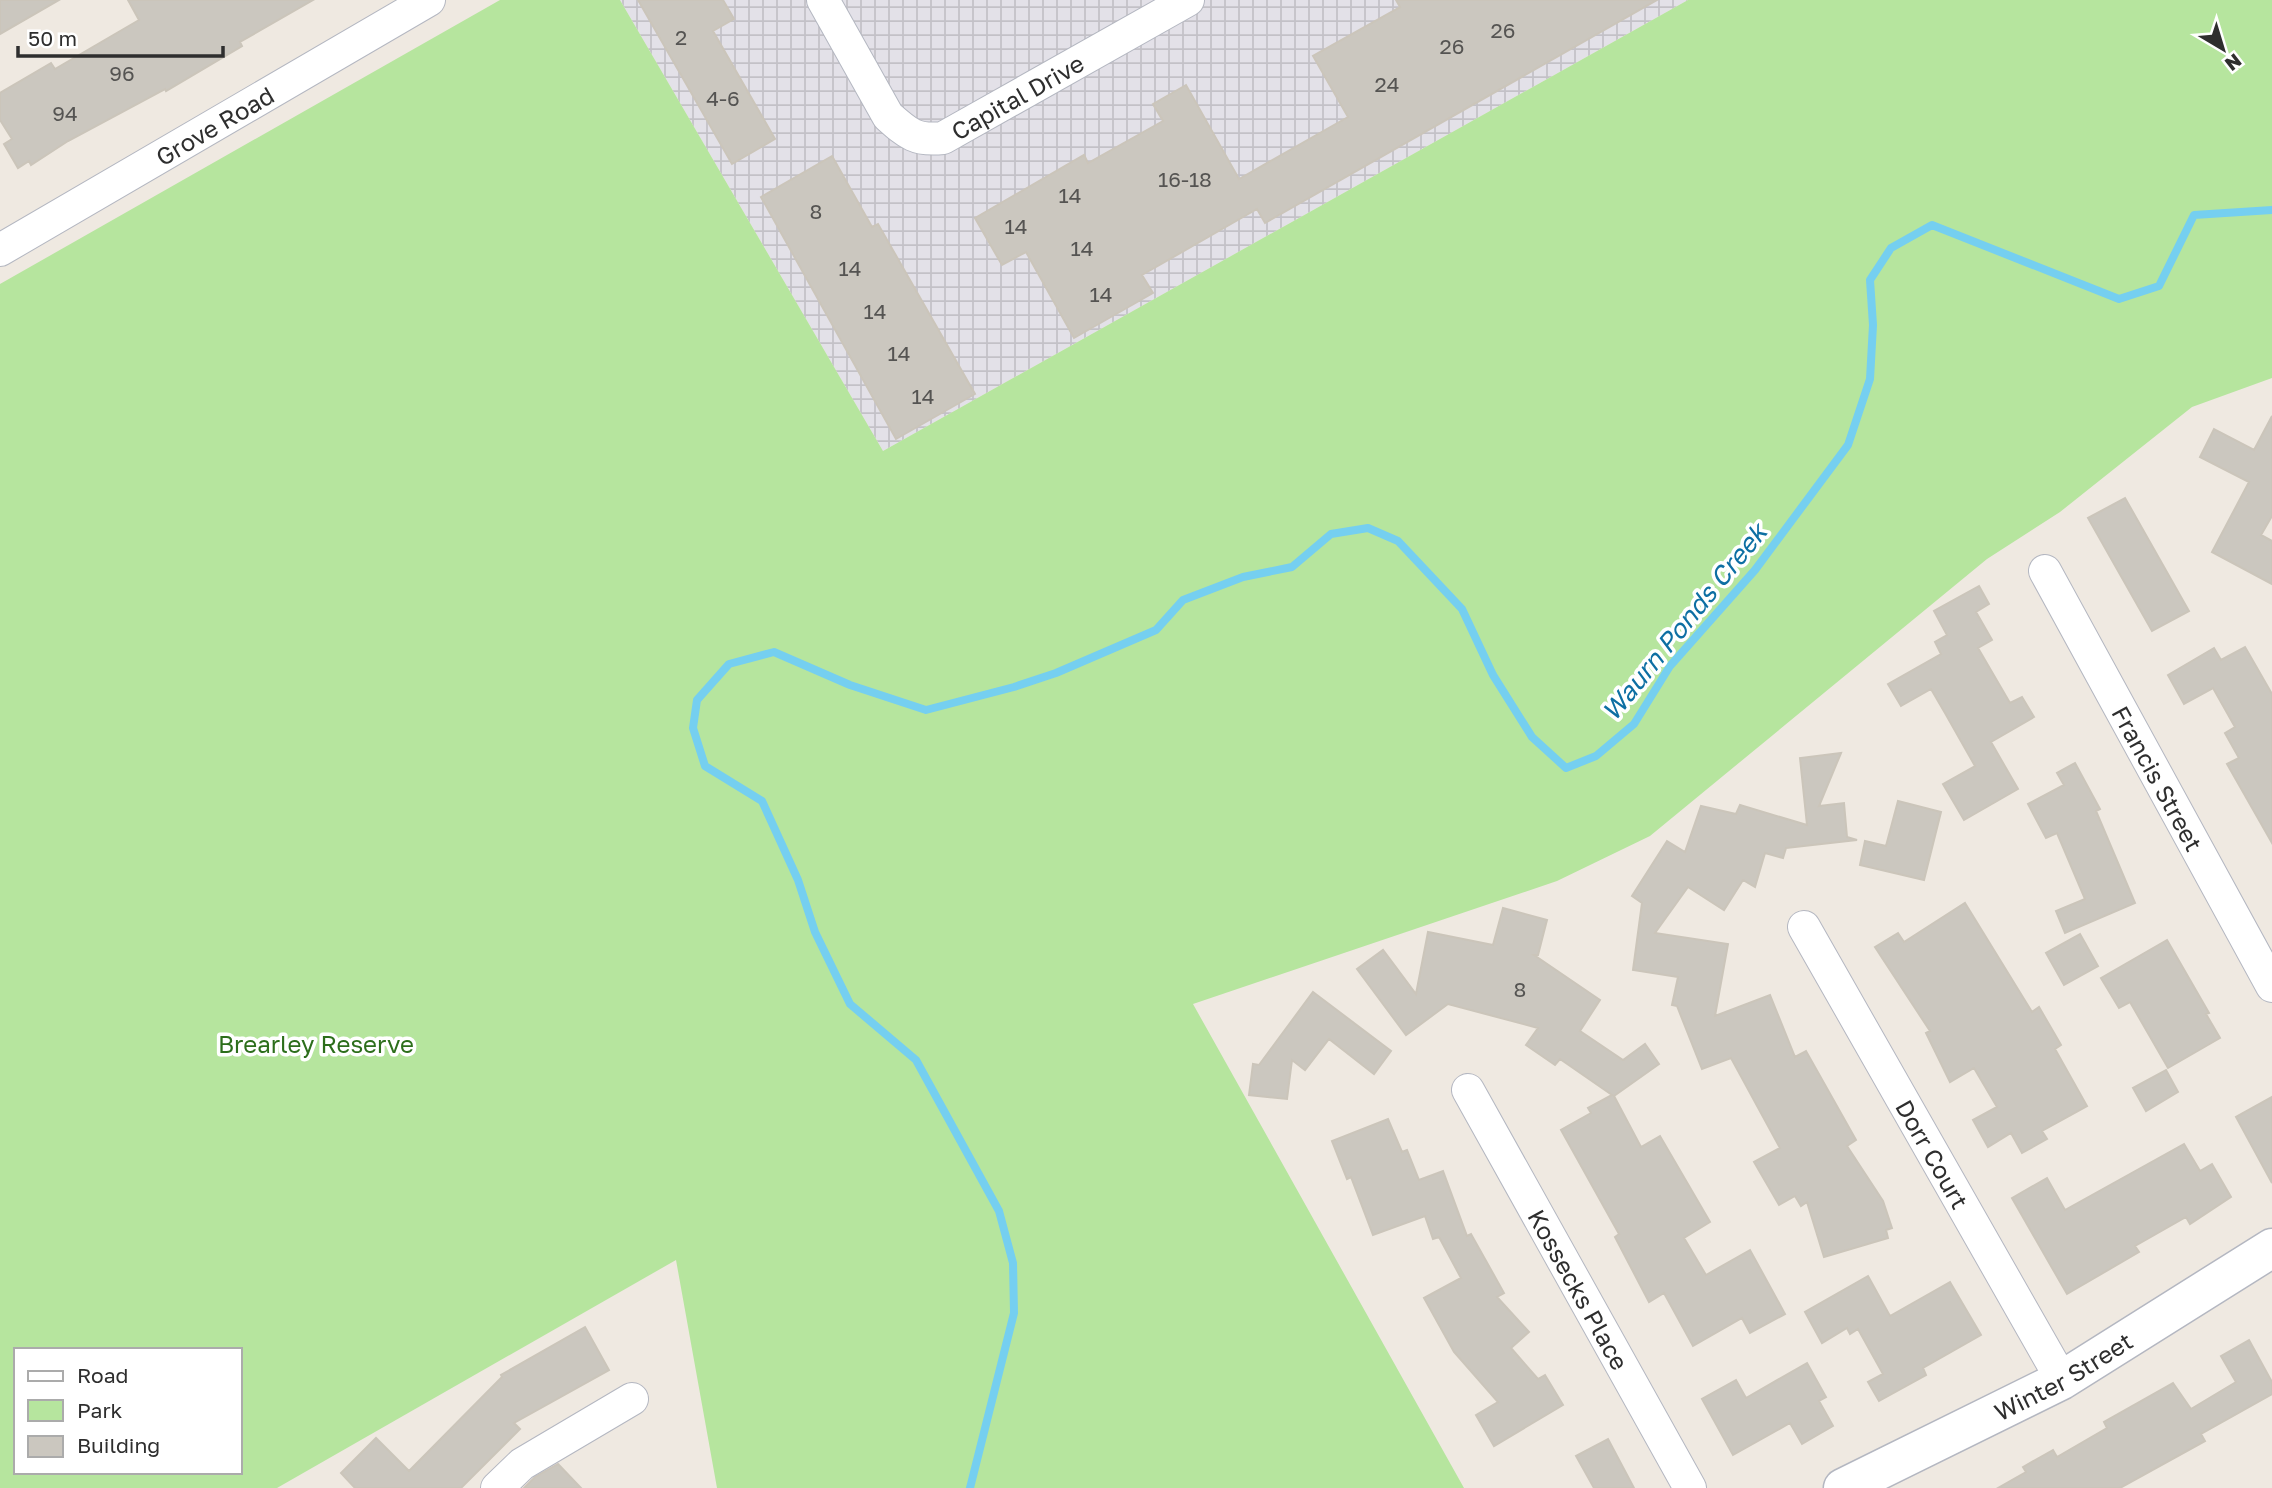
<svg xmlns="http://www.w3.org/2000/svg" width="2272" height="1488" font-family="'Golos Text',sans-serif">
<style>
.industrial{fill:url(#industrial-grid)}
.park{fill:#b6e59e;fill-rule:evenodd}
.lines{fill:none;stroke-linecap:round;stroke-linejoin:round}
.stream{stroke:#75cff0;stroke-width:8}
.building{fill:#cbc7bf;stroke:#cbc5ba;stroke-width:2}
.street-casing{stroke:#b4b7c1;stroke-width:34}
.secondary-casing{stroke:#b4b7c1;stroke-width:41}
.street{stroke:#fff;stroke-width:32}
.secondary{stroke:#fff;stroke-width:38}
.labels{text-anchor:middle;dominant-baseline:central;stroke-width:7;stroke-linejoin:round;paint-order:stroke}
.number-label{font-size:21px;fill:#555452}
.street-label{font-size:24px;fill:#2e2e2e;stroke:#fff}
.park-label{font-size:24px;fill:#2c6e1b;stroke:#fff}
.water-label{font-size:26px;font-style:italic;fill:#0d6fa3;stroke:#fff}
</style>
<defs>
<pattern id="industrial-grid" width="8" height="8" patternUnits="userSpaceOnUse" patternTransform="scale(1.75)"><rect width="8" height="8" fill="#e3e1e8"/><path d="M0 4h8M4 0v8" fill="none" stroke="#c3c1c7"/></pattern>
</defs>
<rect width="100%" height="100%" fill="#efe9e1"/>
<!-- industrial -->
<path class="industrial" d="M620,0H1688L883,451Z"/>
<!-- park -->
<path class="park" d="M500,0H620L883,451L1688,0H2272V378L2192,407L2060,512L1987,559L1650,836L1557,881L1193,1004L1464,1488H717L676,1260L277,1488H0V284ZM16,1350H240V1472H16Z"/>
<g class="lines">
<!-- stream -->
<path class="stream" d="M970,1488L1014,1313L1013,1263L999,1211L916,1060L850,1004L815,932L798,880L762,801L705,766L693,728L697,700L729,664L774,652L850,685L926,710L1014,687L1056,673L1156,630L1183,600L1243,577L1292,567L1331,534L1368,528L1398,541L1462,609L1493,675L1532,737L1566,768L1596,756L1634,724L1670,666L1755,570L1848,445L1870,379L1873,325L1870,280L1891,248L1932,225L2119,299L2159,286L2194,215L2272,210"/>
</g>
<!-- building -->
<path class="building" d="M0,0H59L0,34Z
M128,0H313L240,42L242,46L166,91L165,89L68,141L31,165L29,161L18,168L4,144L12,139L0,120V93L51,63L55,69L139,20Z
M638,0H723L734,19L713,31L775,139L732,164Z
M1396,0H1657L1265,223L1257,209L1142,275L1153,293L1074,338L1026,252L1002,265L975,218L1084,155L1088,163L1163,121L1153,104L1186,85L1239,179L1348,117L1313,56L1400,7Z
M832,156L872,227L878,224L975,394L896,439L761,197Z
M2272,416V516L2261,535L2272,541V584L2212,552L2249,482L2200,457L2214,429L2254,450Z
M2125,498L2189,611L2152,631L2088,518Z
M1979,586L1989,604L1976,612L1992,640L1978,648L2010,703L2022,697L2034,717L1991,742L2018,789L1964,820L1943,784L1975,766L1945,713L1931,689L1901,706L1888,684L1941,654L1935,642L1947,635L1934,611Z
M2245,647L2272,694V843L2227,764L2239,758L2225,733L2235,727L2213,688L2184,704L2168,675L2214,648L2221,660Z
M1841,753L1819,806L1844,803L1847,837L1857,840L1786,848L1783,858L1765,853L1755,887L1743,880L1724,910L1688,887L1655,933L1728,944L1715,1016L1770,995L1795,1057L1806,1051L1856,1140L1847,1146L1883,1201L1892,1228L1886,1230L1888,1238L1824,1257L1807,1202L1801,1206L1795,1196L1779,1205L1754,1162L1780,1148L1731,1058L1702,1069L1677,1006L1672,1005L1678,977L1633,970L1642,903L1632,896L1667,841L1685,852L1701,806L1736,814L1740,805L1807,825L1800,758Z
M2075,763L2100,809L2096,811L2135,903L2065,933L2056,911L2085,899L2057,833L2046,838L2028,804L2064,785L2057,773Z
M1898,801L1941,812L1924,880L1860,865L1865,841L1886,846Z
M1965,903L2032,1012L2039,1007L2061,1045L2055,1049L2087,1106L2042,1131L2047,1139L2022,1153L2011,1133L1988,1147L1973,1120L1997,1107L1974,1068L1950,1082L1926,1033L1930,1031L1875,947L1898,933L1904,942Z
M1503,908L1547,920L1538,955H1534L1600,1000L1580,1031L1623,1060L1645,1044L1659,1064L1614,1096L1641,1147L1660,1136L1710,1222L1684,1238L1706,1275L1750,1250L1785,1314L1750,1333L1742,1318L1693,1346L1664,1293L1649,1302L1615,1237L1619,1234L1561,1130L1591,1113L1588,1108L1612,1095L1560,1059L1555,1065L1526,1045L1538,1028L1448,1004L1406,1035L1357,969L1383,950L1416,994L1428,932L1493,945Z
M2080,934L2098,966L2064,985L2046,953Z
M2167,940L2209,1013L2206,1014L2220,1038L2168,1068L2130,1002L2119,1008L2101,978Z
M1313,992L1391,1051L1374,1074L1329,1039L1305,1070L1292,1060L1287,1099L1249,1095L1253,1064L1259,1065Z
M2166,1070L2178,1092L2146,1111L2133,1088Z
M2272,1097V1183L2236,1117Z
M1388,1119L1402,1152L1407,1150L1419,1180L1443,1171L1467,1236L1471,1234L1504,1293L1497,1297L1529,1332L1511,1348L1538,1379L1545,1375L1563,1405L1494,1446L1476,1415L1498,1402L1454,1352L1424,1298L1461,1278L1439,1237L1433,1239L1425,1216L1373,1235L1351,1177L1347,1179L1332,1141Z
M2184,1144L2200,1171L2212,1164L2231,1197L2190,1224L2186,1217L2135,1246L2139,1252L2067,1294L2012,1198L2047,1178L2065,1210Z
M1868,1276L1890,1316L1950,1282L1981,1335L1923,1368L1926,1375L1879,1401L1868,1382L1883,1374L1858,1329L1850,1334L1847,1328L1822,1343L1805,1312Z
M585,1327L609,1370L514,1423L520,1429L461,1488H355L341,1473L376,1438L409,1471L502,1377L501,1375Z
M2249,1340L2272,1382V1394L2201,1434L2205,1441L2120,1488H1998L2026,1472L2023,1467L2053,1450L2057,1457L2107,1428L2104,1422L2173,1383L2191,1409L2236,1382L2221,1356Z
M1807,1363L1826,1397L1819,1401L1833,1426L1802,1444L1790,1423L1733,1455L1702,1399L1736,1380L1746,1398Z
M1608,1439L1634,1488H1594L1576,1456Z
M558,1464L581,1488H524L535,1477Z"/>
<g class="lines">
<defs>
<g id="street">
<path id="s1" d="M823,0L888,116C908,134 916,141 943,138L1188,0"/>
<path id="s2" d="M0,250L429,0"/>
<path id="s3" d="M2045,571L2272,986"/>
<path id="s4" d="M1804,927L2062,1380"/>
<path id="s5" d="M1468,1090L1690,1488"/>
<path d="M497,1488L522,1464L632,1399"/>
</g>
<g id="secondary">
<path id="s6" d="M1843,1488L2062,1380L2272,1248"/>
</g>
</defs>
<!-- street casing -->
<use href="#street" class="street-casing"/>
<!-- secondary casing -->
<use href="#secondary" class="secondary-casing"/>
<!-- street -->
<use href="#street" class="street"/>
<!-- secondary -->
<use href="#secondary" class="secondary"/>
</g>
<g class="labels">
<!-- number labels -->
<g class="number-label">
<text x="1503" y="30">26</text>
<text x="681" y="37">2</text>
<text x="1452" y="46">26</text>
<text x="122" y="73">96</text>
<text x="1387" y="84">24</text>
<text x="723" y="98">4-6</text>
<text x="65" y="113">94</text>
<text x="1185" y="179">16-18</text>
<text x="1070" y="195">14</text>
<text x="816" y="211">8</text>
<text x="1016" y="226">14</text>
<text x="1082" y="248">14</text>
<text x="850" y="268">14</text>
<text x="1101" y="294">14</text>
<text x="875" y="311">14</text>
<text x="899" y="353">14</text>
<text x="923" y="396">14</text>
<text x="1520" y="989">8</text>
</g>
<!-- street labels -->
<g class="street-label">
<text stroke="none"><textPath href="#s1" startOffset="280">Capital Drive</textPath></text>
<text stroke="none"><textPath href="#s2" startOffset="248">Grove Road</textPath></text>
<text stroke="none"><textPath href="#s3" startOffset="236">Francis Street</textPath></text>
<text stroke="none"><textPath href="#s4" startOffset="261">Dorr Court</textPath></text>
<text stroke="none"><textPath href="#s5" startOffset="228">Kossecks Place</textPath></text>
<text stroke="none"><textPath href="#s6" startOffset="247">Winter Street</textPath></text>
</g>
<!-- park labels -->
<g class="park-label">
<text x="316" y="1043">Brearley Reserve</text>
</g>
<!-- water labels -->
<g class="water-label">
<text transform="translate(1684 622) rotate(-51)">Waurn Ponds Creek</text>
</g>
</g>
<!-- legend -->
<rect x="14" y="1348" width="228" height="126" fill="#ffffff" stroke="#ababab" stroke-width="2"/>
<rect x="28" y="1371" width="35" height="10" fill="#ffffff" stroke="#ababab" stroke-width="2"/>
<text x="77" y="1383" font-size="21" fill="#2e2e2e">Road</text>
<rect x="28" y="1400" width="35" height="21" fill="#b6e59e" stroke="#ababab" stroke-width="2"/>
<text x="77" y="1418" font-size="21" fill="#2e2e2e">Park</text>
<rect x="28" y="1436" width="35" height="21" fill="#cbc7bf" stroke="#ababab" stroke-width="2"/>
<text x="77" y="1453" font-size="21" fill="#2e2e2e">Building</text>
<!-- north arrow -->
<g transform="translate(2223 49) rotate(142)" stroke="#ffffff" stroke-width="5" paint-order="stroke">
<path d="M0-5L12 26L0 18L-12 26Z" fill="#2e2e2e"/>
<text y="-10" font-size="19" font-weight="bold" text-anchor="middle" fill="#2e2e2e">N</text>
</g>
<!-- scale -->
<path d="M18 46v10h205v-10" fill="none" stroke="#2e2e2e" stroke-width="3.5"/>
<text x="28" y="46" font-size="21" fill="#2e2e2e" stroke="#ffffff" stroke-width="5" paint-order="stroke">50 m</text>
</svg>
